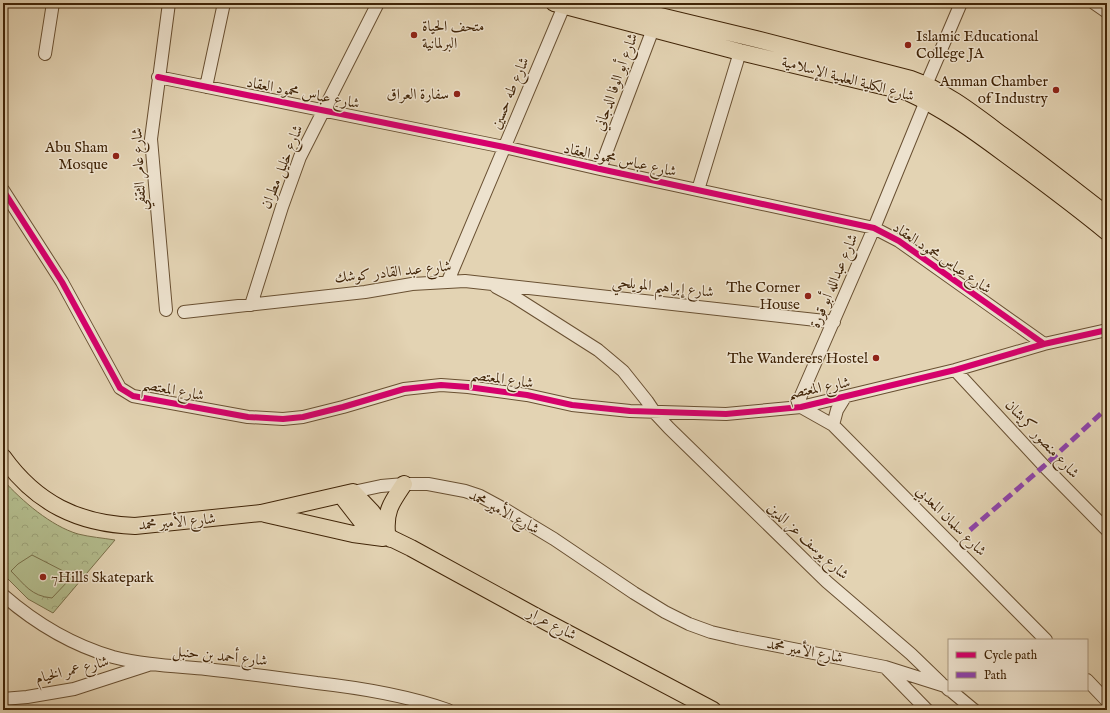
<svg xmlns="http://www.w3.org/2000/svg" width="1110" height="713" font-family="'IM FELL English',Amiri,serif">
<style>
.forest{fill:url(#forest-crowns);stroke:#7a704a}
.pitch{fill:#b3bc8d;stroke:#7a704a}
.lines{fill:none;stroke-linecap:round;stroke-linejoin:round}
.minor-casing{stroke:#695032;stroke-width:14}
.major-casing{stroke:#402407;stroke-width:18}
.minor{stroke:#ede2ce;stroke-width:12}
.major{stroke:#e3d3b3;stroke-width:16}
.quiet{stroke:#8e44ad;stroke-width:5;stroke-dasharray:10 5;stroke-linecap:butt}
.cycleway-casing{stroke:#ede2ce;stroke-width:8}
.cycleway{stroke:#d6006c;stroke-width:6}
.poi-dot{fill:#8f2418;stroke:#ede2ce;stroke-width:1.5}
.labels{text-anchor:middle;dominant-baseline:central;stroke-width:3;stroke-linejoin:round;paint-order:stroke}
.poi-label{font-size:15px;fill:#402407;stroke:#ede2ce;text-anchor:end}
.street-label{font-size:15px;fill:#402407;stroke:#ede2ce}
</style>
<defs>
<pattern id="forest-crowns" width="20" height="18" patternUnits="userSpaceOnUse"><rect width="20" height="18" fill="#b3bc8d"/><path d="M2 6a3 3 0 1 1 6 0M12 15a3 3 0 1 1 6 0" fill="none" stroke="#9ba178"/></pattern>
</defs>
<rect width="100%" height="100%" fill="#e3d3b3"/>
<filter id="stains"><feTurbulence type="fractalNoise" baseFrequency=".005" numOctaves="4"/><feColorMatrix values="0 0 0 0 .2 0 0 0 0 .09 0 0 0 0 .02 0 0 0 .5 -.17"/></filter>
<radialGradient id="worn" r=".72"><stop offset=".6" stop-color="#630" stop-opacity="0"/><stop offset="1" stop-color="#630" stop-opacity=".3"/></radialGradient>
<!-- forest -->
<path class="forest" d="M3,480C22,501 51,526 78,534C90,537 103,538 115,540L53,613L28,599L3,574Z"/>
<!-- pitch -->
<path class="pitch" d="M32,555L69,574V580L52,598C31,596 25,585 11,571L18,564Z"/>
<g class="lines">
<defs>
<path id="minor" d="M1094,3L1107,12
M45,54L53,3
M158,77L504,147L600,169L874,228L899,241L1044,344
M926,85L961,3
M206,87L224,3
M600,169L653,29
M3,190L62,282L120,388L133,396L248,417L283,419L303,417L343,407L404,389L441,385L468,387L527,395L572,405L630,411L726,414L801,407L955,370L1044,344L1107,330
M698,190L740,52
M448,281L564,6
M496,287L513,296L598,350L623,371L647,401L655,413L669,428L827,582L911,654L941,683
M251,305L282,207L300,157L378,3
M166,310L151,139L169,3
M184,312L365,292L412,284L465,281L834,322
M955,370L1044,466L1107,530
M796,407L874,228L926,101
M801,407L833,425L1046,640
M833,425L837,410L845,397
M353,492L381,486L404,484H428L465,491L480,496L506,510L554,539L634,593L665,612L689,624L711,632L737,638L885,667L945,686L949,690
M3,595C34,622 72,645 113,657C144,665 174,666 206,669C243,673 280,678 317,683C362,688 405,695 448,710
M886,668L927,710
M1087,680L1107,701
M950,690L974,710
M3,699L27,697L74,689L148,665"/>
<path id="major" d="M554,3L740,52L907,92C942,108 974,131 1005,154C1039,179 1074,205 1107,232
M606,3L756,39L911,79C945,91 974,114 1002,135C1038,161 1072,188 1107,215
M3,457C36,503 78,524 135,526L261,513L353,492L372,512L391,539
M341,495L362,522L374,530L411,548L537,617L713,710
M265,514L353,534L383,538
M387,533C385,510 392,502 404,484"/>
</defs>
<!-- minor casing -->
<use href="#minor" class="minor-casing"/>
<!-- major casing -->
<use href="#major" class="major-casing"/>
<!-- minor -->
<use href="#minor" class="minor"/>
<!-- major -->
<use href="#major" class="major"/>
<!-- quiet -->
<path class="quiet" d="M970,530L1044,466L1107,408"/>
<defs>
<path id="cycleway" d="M158,77L504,147L600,169L874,228L899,241L1044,344
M3,190L62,282L120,388L133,396L248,417L283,419L303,417L343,407L404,389L441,385L468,387L527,395L572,405L630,411L726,414L801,407L955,370L1044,344L1107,330"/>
</defs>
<!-- cycleway casing -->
<use href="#cycleway" class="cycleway-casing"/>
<!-- cycleway -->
<use href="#cycleway" class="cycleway"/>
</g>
<!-- markers -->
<g class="poi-dot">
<circle cx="414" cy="35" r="4"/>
<circle cx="908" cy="45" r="4"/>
<circle cx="1056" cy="90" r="4"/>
<circle cx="457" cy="94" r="4"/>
<circle cx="116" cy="156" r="4"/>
<circle cx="808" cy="296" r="4"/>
<circle cx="876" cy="358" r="4"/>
<circle cx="43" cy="577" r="4"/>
</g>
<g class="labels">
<!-- poi labels -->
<g class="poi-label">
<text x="422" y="26" text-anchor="start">متحف الحياة<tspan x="422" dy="17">البرلمانية</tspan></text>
<text x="916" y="36" text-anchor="start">Islamic Educational<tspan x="916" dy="17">College JA</tspan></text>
<text x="1048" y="81">Amman Chamber<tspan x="1048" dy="17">of Industry</tspan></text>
<text x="449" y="94">سفارة العراق</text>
<text x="108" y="147">Abu Sham<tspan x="108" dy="17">Mosque</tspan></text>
<text x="800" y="287">The Corner<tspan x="800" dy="17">House</tspan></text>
<text x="868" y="358">The Wanderers Hostel</text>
<text x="51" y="577" text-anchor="start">7Hills Skatepark</text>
</g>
<!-- street labels -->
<g class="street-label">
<text transform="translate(848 79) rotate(15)">شارع الكلية العلمية الإسلامية</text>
<text transform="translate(616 82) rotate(-70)">شارع أبو الوفا الدجاني</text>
<text transform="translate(303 93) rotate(11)">شارع عباس محمود العقاد</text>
<text transform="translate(510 93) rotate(-67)">شارع طه حسين</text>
<text transform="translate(620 160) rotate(12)">شارع عباس محمود العقاد</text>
<text transform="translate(282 167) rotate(-68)">شارع خليل مطران</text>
<text transform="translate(139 169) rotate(-93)">شارع عامر الثقفي</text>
<text transform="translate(942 258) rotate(34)">شارع عباس محمود العقاد</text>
<text transform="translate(393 272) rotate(-6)">شارع عبد القادر كوشك</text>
<text transform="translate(834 281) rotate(-67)">شارع عبدالله أبو قورة</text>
<text transform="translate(663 287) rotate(6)">شارع إبراهيم المويلحي</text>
<text transform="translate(502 379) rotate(8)">شارع المعتصم</text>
<text transform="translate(819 388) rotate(-11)">شارع المعتصم</text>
<text transform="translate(173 390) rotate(11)">شارع المعتصم</text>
<text transform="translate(1042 439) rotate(47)">شارع منصور كريشان</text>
<text transform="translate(504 512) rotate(28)">شارع الأمير محمد</text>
<text transform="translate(951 521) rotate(45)">شارع سلمان المعدبي</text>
<text transform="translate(177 522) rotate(-5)">شارع الأمير محمد</text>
<text transform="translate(808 541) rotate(43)">شارع يوسف عز الدين</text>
<text transform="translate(552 624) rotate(28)">شارع عرار</text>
<text transform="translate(805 651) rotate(11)">شارع الأمير محمد</text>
<text transform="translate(220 656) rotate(6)">شارع أحمد بن حنبل</text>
<text transform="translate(72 670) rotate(-14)">شارع عمر الخيام</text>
</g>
</g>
<!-- margin -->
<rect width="1110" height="713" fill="none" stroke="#e3d3b3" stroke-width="16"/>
<rect x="4" y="4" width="1102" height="705" fill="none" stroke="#402407" stroke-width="2"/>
<rect x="8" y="8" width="1094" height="697" fill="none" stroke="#402407"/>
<!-- legend -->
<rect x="948" y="639" width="140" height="52" fill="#ede2ce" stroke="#a8967e"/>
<rect x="956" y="652" width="20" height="6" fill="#d6006c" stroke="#a8967e"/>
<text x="984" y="659" font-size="12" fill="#402407">Cycle path</text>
<rect x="956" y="672" width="20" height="6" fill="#8e44ad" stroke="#a8967e"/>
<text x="984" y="679" font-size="12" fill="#402407">Path</text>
<rect width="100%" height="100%" filter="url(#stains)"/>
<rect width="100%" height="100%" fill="url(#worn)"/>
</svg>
